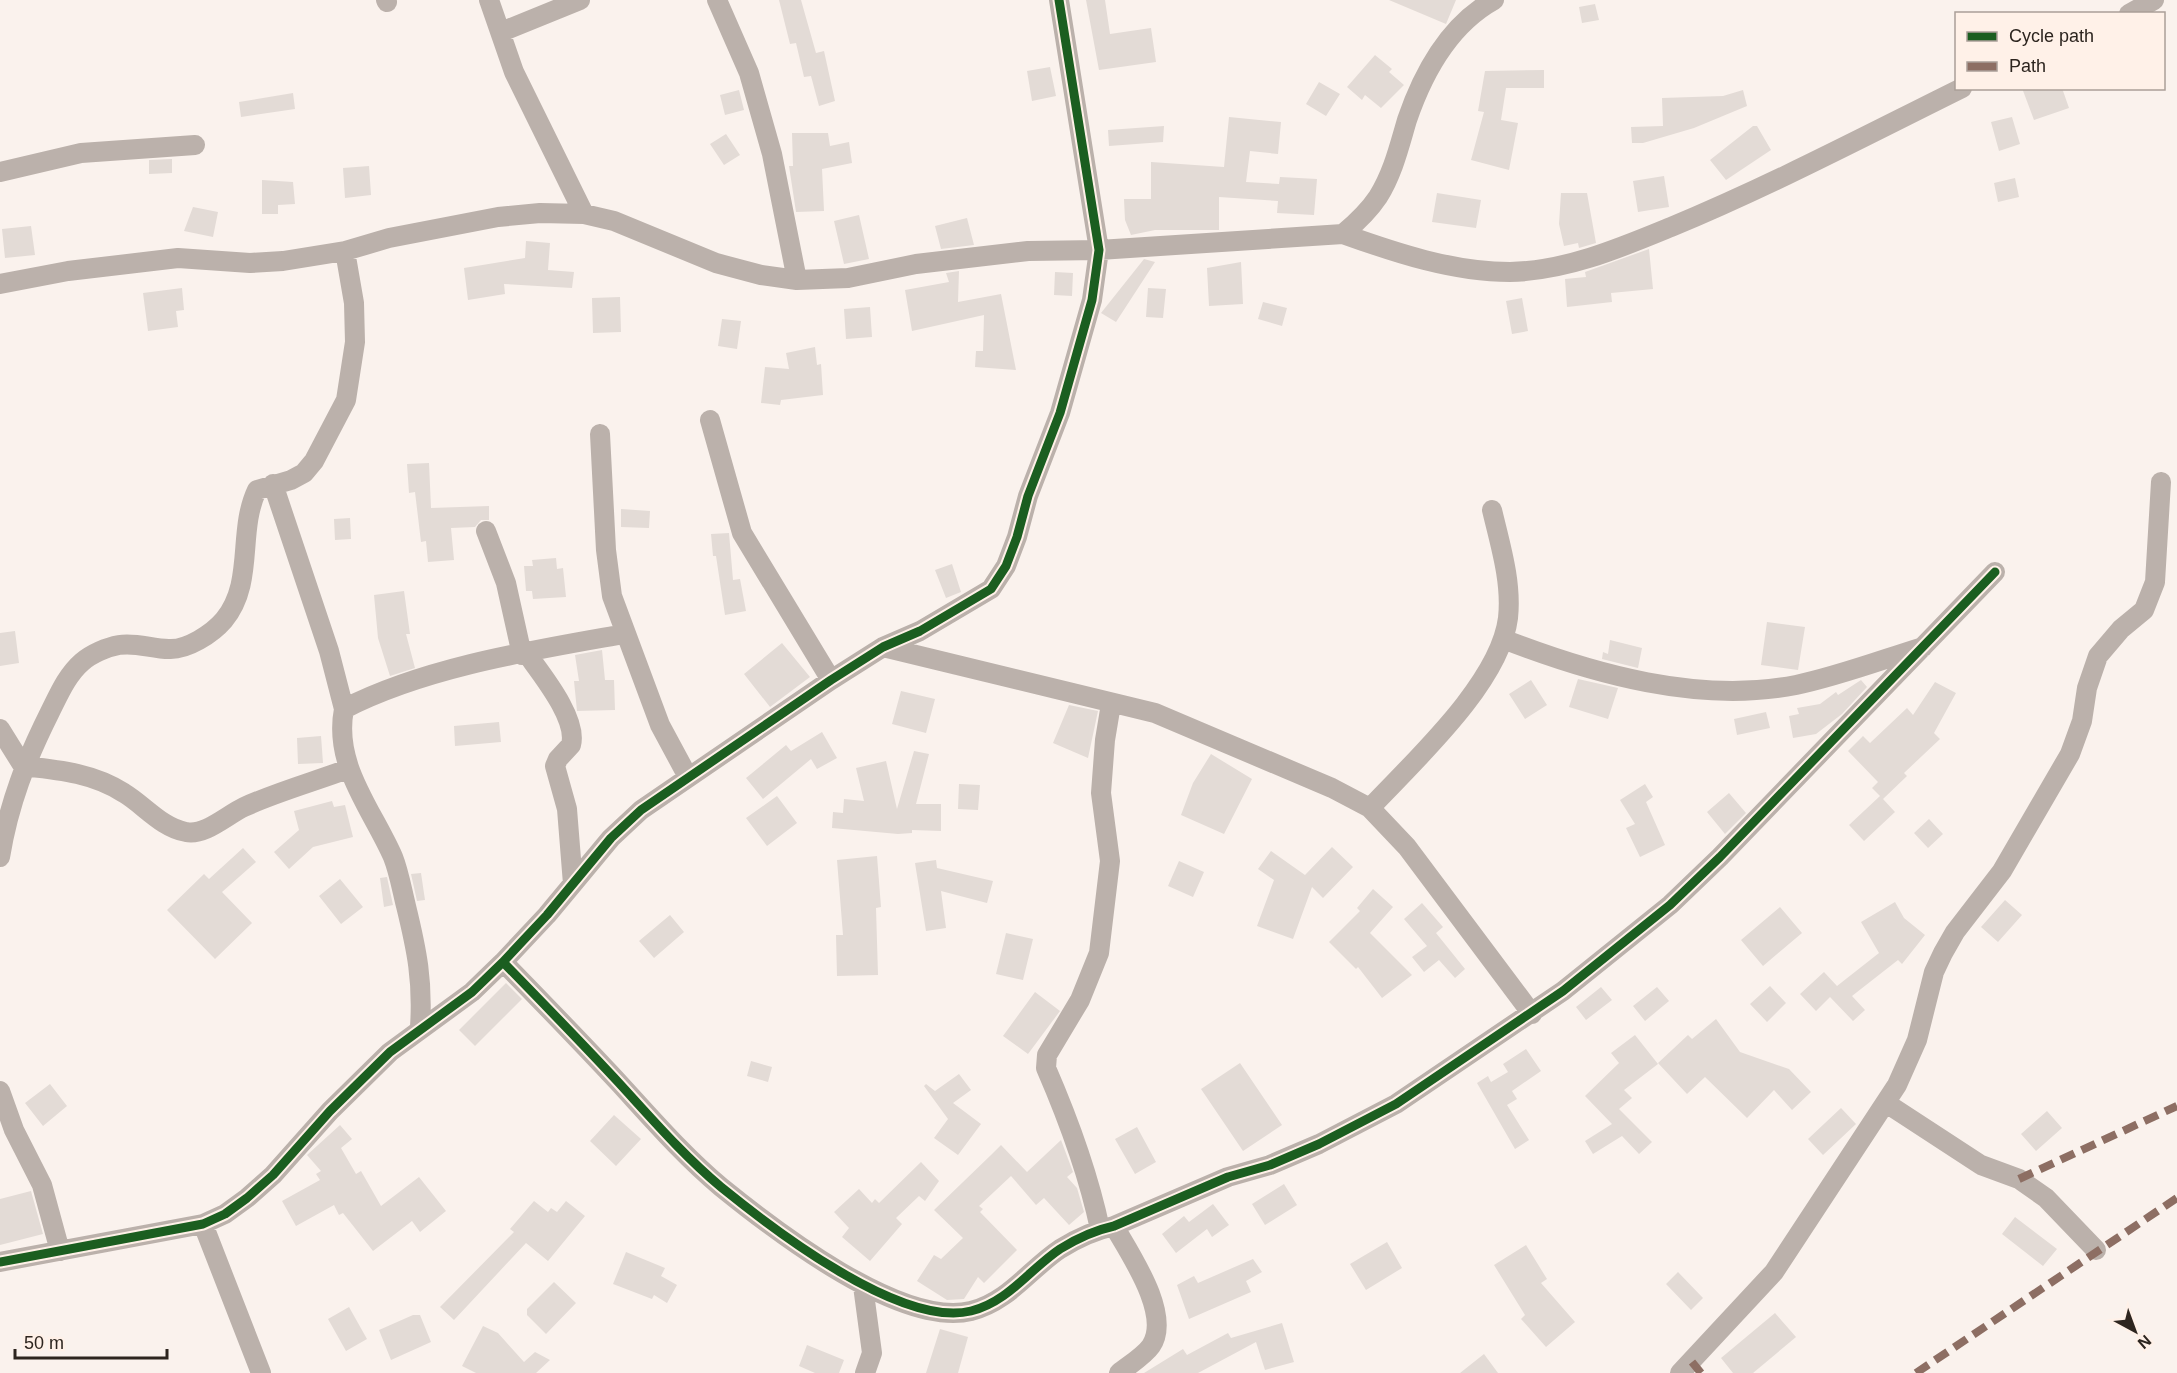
<svg xmlns="http://www.w3.org/2000/svg" width="2177" height="1373" font-family="Helvetica,sans-serif">
<style>
.building{fill:#e3dbd6}
.lines{fill:none;stroke-linecap:round;stroke-linejoin:round}
.minor{stroke:#bbb1ab;stroke-width:20}
.quiet{stroke:#8d6e63;stroke-width:8;stroke-dasharray:15 8;stroke-linecap:butt}
.cycleway-casing{stroke:#fff1e8;stroke-width:13}
.cycleway{stroke:#1b5e20;stroke-width:9}
</style>
<rect width="100%" height="100%" fill="#faf2ed"/>
<!-- building -->
<path class="building" d="M779,0H801L816,53L824,51L835,101L819,106L811,76L804,77L796,43L790,44Z
M1086,0H1105L1110,34L1151,28L1156,62L1099,70Z
M1389,0H1456L1446,24Z
M1595,4L1599,20L1582,23L1579,7Z
M1375,55L1392,69L1389,72L1404,85L1381,108L1365,95L1362,100L1347,87Z
M1050,67L1056,96L1032,101L1027,71Z
M1544,70V88H1506L1501,120L1518,123L1509,170L1471,160L1484,112L1478,111L1485,71Z
M1319,82L1340,94L1326,116L1306,104Z
M2022,88H2062L2069,108L2034,120Z
M739,90L744,110L725,115L720,95Z
M1743,90L1747,106L1694,128L1643,143H1632L1631,127L1663,126L1662,98L1723,96Z
M293,93L295,109L241,117L239,102Z
M1229,117L1281,122L1278,154L1250,151L1246,182L1279,184L1280,177L1317,179L1314,215L1277,213L1278,201L1219,197V230H1155L1131,235L1125,220L1124,199H1151V162L1224,167Z
M2012,117L2020,144L1999,151L1991,122Z
M1164,126L1163,142L1109,146L1108,130Z
M1753,126H1757L1771,150L1726,180L1710,160Z
M792,133H828L830,146L849,142L852,163L822,169L824,211L796,212L789,166H793Z
M726,134L740,155L724,165L710,144Z
M172,159V173L149,174V160Z
M369,166L371,195L345,198L343,168Z
M1664,176L1669,207L1638,212L1633,181Z
M2015,178L2019,197L1998,202L1994,183Z
M262,180L293,182L295,204L278,205V214H262Z
M1437,193L1481,200L1476,228L1432,222Z
M1561,193H1587L1596,243L1579,248L1578,243L1564,246L1559,224Z
M193,207L218,212L213,237L184,231Z
M859,215L869,259L844,264L834,221Z
M967,218L974,245L941,249L935,226Z
M31,226L35,255L5,258L2,229Z
M526,241L550,243L548,270L574,272L572,288L504,284L505,294L468,300L464,268L525,258Z
M1649,249L1653,289L1611,293L1612,302L1567,307L1565,279L1586,277L1585,272Z
M1144,259L1155,262L1116,322L1101,313Z
M1241,262L1243,304L1209,306L1207,268Z
M959,271L958,302L1001,294L1016,370L975,367L976,351H983L984,315L912,331L905,290L949,282L946,273Z
M1055,272L1073,273L1072,296L1054,295Z
M182,288L184,310L176,311L178,327L148,331L143,293Z
M1148,288L1166,289L1163,318L1146,317Z
M620,297L621,332L593,333L592,298Z
M1522,298L1528,331L1512,334L1506,301Z
M1263,302L1287,308L1282,326L1258,319Z
M870,307L872,337L846,339L844,309Z
M722,319L741,321L737,349L718,346Z
M815,347L817,365L821,364L823,395L781,400L780,405L761,403L765,367L789,369L786,353Z
M429,463L431,508L489,506V520H481L475,527L451,528L454,560L428,562L426,541L421,542L415,492L409,493L407,464Z
M621,509L650,511L649,528L621,527Z
M350,518L351,539L335,540L334,519Z
M729,533L733,580L740,579L746,611L725,615L716,556H713L711,534Z
M556,558L557,569L563,568L566,597L533,599L532,591H526L524,566H533L532,560Z
M952,564L961,592L946,598L935,570Z
M404,591L410,634H406L415,668L390,676L378,638L374,595Z
M1767,622L1805,627L1798,670L1761,665Z
M15,631L19,663L0,666V633Z
M1610,640L1642,648L1638,668L1602,659L1603,652L1608,654Z
M782,643L810,677L770,707L744,674Z
M602,650L605,680H614L615,710L577,711L574,681H579L575,655Z
M1578,679L1618,688L1608,719L1569,707Z
M1531,680L1547,705L1525,719L1509,694Z
M1861,680L1867,687L1842,714L1816,734L1793,738L1789,716L1799,714L1797,708L1820,704L1836,692L1838,695Z
M1935,682L1956,693L1934,733L1940,739L1904,773L1907,776L1883,799L1895,812L1864,841L1849,825L1880,796L1872,788L1878,782L1848,751L1863,736L1870,743L1907,708L1913,715Z
M901,691L935,699L926,733L892,724Z
M1069,705L1098,711L1088,758L1053,743Z
M1766,712L1770,728L1737,735L1734,719Z
M499,722L501,742L455,746L454,726Z
M822,732L837,758L817,769L811,759L763,799L746,778L786,745L791,751Z
M321,736L323,763L298,764L297,738Z
M914,751L929,754L916,804H941V831L912,830V833L898,834L832,828L833,812L843,813L844,799L864,801L856,768L886,761L897,809Z
M1211,754L1252,779L1224,834L1181,815L1193,783Z
M959,784L980,785L978,810L958,809Z
M1645,784L1653,797L1646,802L1665,845L1640,857L1626,828L1635,824L1620,800Z
M1729,793L1746,813L1725,834L1707,812Z
M777,796L797,823L767,846L746,818Z
M332,801L334,807L345,805L353,837L313,847L289,869L274,852L299,830L294,811Z
M1929,819L1943,834L1928,848L1914,833Z
M1332,847L1353,867L1323,898L1312,887L1293,939L1257,926L1274,880L1258,869L1271,851L1305,875Z
M243,848L256,862L222,892L252,923L215,959L167,910L204,874L209,879Z
M877,856L881,907L876,908L878,975L837,976L836,935H843L837,860Z
M936,860L937,868L993,881L987,903L941,891L946,928L926,931L915,863Z
M1179,861L1204,872L1193,897L1168,886Z
M421,873L425,900L417,901L411,874Z
M387,877L393,905L384,907L380,878Z
M340,879L363,907L341,924L319,896Z
M1373,889L1393,907L1370,933L1412,975L1382,998L1358,967L1356,969L1329,942L1360,911L1357,908Z
M2005,900L2022,915L1998,942L1981,927Z
M1895,902L1904,918L1925,935L1902,964L1898,960L1852,996L1865,1010L1853,1021L1830,997L1816,1011L1800,994L1824,972L1837,986L1879,953L1861,922Z
M1422,903L1443,927L1436,933L1465,969L1455,978L1439,960L1424,972L1412,957L1427,946L1404,919Z
M1780,907L1802,933L1763,966L1741,940Z
M670,915L684,932L654,958L639,941Z
M1006,933L1033,939L1023,980L996,974Z
M506,983L522,999L475,1046L459,1030Z
M1770,986L1786,1003L1767,1022L1750,1004Z
M1601,987L1612,1000L1586,1020L1576,1007Z
M1657,987L1669,1001L1645,1021L1633,1006Z
M1035,992L1060,1011L1028,1054L1003,1036Z
M1716,1019L1740,1052L1789,1069L1811,1092L1792,1110L1774,1090L1747,1118L1705,1077L1687,1094L1658,1063L1688,1035L1692,1039Z
M1635,1035L1658,1064L1624,1090L1632,1098L1619,1109L1652,1142L1639,1154L1622,1136L1593,1154L1585,1141L1612,1124L1585,1096L1619,1063L1611,1053Z
M1526,1049L1541,1071L1512,1091L1517,1099L1507,1105L1529,1140L1515,1149L1477,1083L1488,1076L1491,1082L1508,1072L1503,1064Z
M751,1061L772,1067L768,1082L747,1076Z
M1240,1063L1282,1125L1243,1151L1201,1089Z
M959,1074L971,1090L953,1103L981,1124L958,1155L934,1138L948,1119L924,1086L926,1084L935,1091Z
M50,1084L67,1106L43,1126L25,1103Z
M1841,1108L1856,1124L1823,1155L1808,1139Z
M2047,1111L2062,1128L2036,1151L2021,1134Z
M614,1115L641,1139L616,1166L590,1141Z
M340,1125L352,1139L341,1148L356,1174L361,1171L381,1206L419,1177L446,1211L420,1232L412,1221L373,1251L343,1213L339,1215L334,1205L296,1226L282,1201L320,1180L316,1174L321,1171L307,1155Z
M1137,1127L1156,1162L1135,1174L1115,1139Z
M1061,1140L1073,1172L1067,1177L1077,1188L1084,1212L1069,1225L1044,1198L1036,1205L1011,1176L979,1206L983,1209L980,1212L1017,1250L984,1283L978,1277L964,1299L947,1300L917,1281L934,1255L941,1259L963,1238L934,1210L991,1155L1001,1145L1027,1172Z
M921,1162L939,1181L925,1201L919,1196L896,1218L902,1224L870,1261L842,1237L849,1228L834,1212L859,1189L872,1203L875,1199L879,1203Z
M1284,1184L1297,1205L1265,1225L1252,1204Z
M31,1191L43,1234L0,1245V1199Z
M534,1201L548,1212L551,1208L557,1212L566,1201L585,1216L548,1261L526,1243L454,1320L440,1307L514,1232L510,1229Z
M1213,1204L1229,1225L1212,1237L1207,1229L1176,1253L1162,1234L1184,1216L1189,1222Z
M2015,1217L2057,1249L2043,1266L2002,1234Z
M1387,1242L1402,1268L1366,1290L1350,1264Z
M1526,1245L1547,1279L1541,1283L1575,1322L1546,1347L1521,1319L1525,1315L1494,1265Z
M626,1252L665,1268L661,1276L677,1285L667,1303L654,1295L652,1299L613,1284Z
M1253,1259L1262,1272L1246,1281L1251,1292L1189,1319L1177,1285L1194,1276L1198,1283Z
M1678,1272L1703,1298L1691,1310L1666,1284Z
M554,1282L576,1303L546,1334L527,1315V1309Z
M349,1307L367,1339L346,1351L328,1319Z
M1775,1313L1796,1337L1753,1373H1733L1721,1358Z
M413,1315H420L431,1342L391,1360L379,1330Z
M1282,1323L1294,1362L1265,1370L1256,1342L1198,1373H1144L1183,1349L1187,1355L1228,1333L1231,1338Z
M483,1326L498,1333L524,1362L535,1352L550,1360L536,1373H476L462,1366Z
M940,1329L968,1337L958,1373H926Z
M807,1345L844,1360L839,1373H815L799,1366Z
M1484,1354L1498,1373H1460Z"/>
<g class="lines">
<!-- minor -->
<path class="minor" d="M386,0L387,2
M489,0L514,72L584,214
M717,0L749,73L772,154L797,280
M2129,14L2154,0
M501,32L580,0
M0,172L81,153L195,145
M1343,234C1396,253 1453,272 1510,272C1566,271 1620,248 1671,227C1770,186 1865,136 1962,88
M0,284L68,271L178,258L250,263L283,261L345,251L389,238L498,217L540,213L584,214L614,221L716,263L761,275L797,280L848,278L916,264L1028,251L1099,250L1343,234C1356,223 1368,212 1378,197C1393,173 1399,147 1407,120C1423,73 1449,25 1494,0
M710,420L742,533L831,680
M600,434L606,550L612,596L660,725L688,777
M273,484L329,651L344,709
M486,531L506,583L522,655
M1503,639C1593,674 1699,704 1796,685C1839,676 1881,660 1923,647
M883,647L1155,713L1332,788L1370,808L1407,847L1532,1014
M527,654C542,675 578,719 571,745L558,759L555,766L567,809L573,884
M0,729L23,766C59,770 93,773 124,793C144,805 162,828 186,832C205,836 227,815 244,807C277,792 313,782 348,769
M1370,808C1414,761 1500,683 1508,618C1512,582 1500,544 1492,510
M0,857C9,803 26,760 50,712C59,694 67,675 82,662C91,654 107,647 119,645C136,642 152,649 169,649C187,650 212,634 224,620C255,582 237,532 257,490L291,480L304,473L314,461L346,400L355,342L354,303L345,251
M503,962C542,1002 581,1042 619,1083C652,1119 684,1156 721,1187C774,1230 901,1328 971,1311C1008,1302 1030,1269 1060,1249C1076,1239 1096,1230 1114,1226L1228,1177L1270,1165L1319,1144L1396,1104L1563,991L1670,905L1720,857L1995,572
M420,1027C423,981 417,951 406,906C402,890 399,872 393,857C372,809 333,765 344,709C425,667 534,650 624,634
M0,1091L14,1130L42,1185L60,1251
M1886,1103L1981,1165L2019,1179L2046,1198L2096,1250
M203,1224L261,1373
M1114,1226C1130,1254 1172,1315 1151,1346C1144,1356 1129,1365 1119,1373
M1100,1229C1088,1172 1069,1121 1046,1068L1047,1055L1080,1000L1099,953L1110,861L1101,793L1105,740L1111,704
M0,1262L203,1224L225,1214L247,1198L273,1175L330,1111L390,1052L472,992L503,962L547,915L611,838L641,810L831,680L883,647L920,631L991,589L1006,566L1017,537L1028,496L1060,413L1092,300L1099,250L1059,0
M863,1286L872,1353L865,1373
M1680,1373L1774,1272L1897,1085L1917,1040L1934,972L1943,953L1955,932L2002,871L2070,754L2082,721L2087,688L2098,656L2121,629L2144,610L2155,582L2161,482"/>
<!-- quiet -->
<path class="quiet" d="M2019,1179L2177,1106
M1692,1362L1701,1373
M1916,1373L2177,1198"/>
<defs>
<path id="cycleway" d="M503,962C542,1002 581,1042 619,1083C652,1119 684,1156 721,1187C774,1230 901,1328 971,1311C1008,1302 1030,1269 1060,1249C1076,1239 1096,1230 1114,1226L1228,1177L1270,1165L1319,1144L1396,1104L1563,991L1670,905L1720,857L1995,572
M0,1262L203,1224L225,1214L247,1198L273,1175L330,1111L390,1052L472,992L503,962L547,915L611,838L641,810L831,680L883,647L920,631L991,589L1006,566L1017,537L1028,496L1060,413L1092,300L1099,250L1059,0"/>
</defs>
<!-- cycleway casing -->
<use href="#cycleway" class="cycleway-casing"/>
<!-- cycleway -->
<use href="#cycleway" class="cycleway"/>
</g>
<!-- legend -->
<rect x="1955" y="12" width="210" height="78" fill="#fff1e8" stroke="#ab9f98" stroke-width="1.5"/>
<rect x="1967" y="32" width="30" height="9" fill="#1b5e20" stroke="#ab9f98" stroke-width="1.5"/>
<text x="2009" y="42" font-size="18" fill="#2d251f">Cycle path</text>
<rect x="1967" y="62" width="30" height="9" fill="#8d6e63" stroke="#ab9f98" stroke-width="1.5"/>
<text x="2009" y="72" font-size="18" fill="#2d251f">Path</text>
<!-- north arrow -->
<g transform="translate(2135 1331) rotate(139)" stroke="#fff1e8" stroke-width="4.5" paint-order="stroke">
<path d="M0-4.5L10 22L0 15L-10 22Z" fill="#2d251f"/>
<text y="-9" font-size="16" font-weight="bold" text-anchor="middle" fill="#2d251f">N</text>
</g>
<!-- scale -->
<path d="M15 1349v9h152v-9" fill="none" stroke="#2d251f" stroke-width="3"/>
<text x="24" y="1349" font-size="18" fill="#2d251f" stroke="#fff1e8" stroke-width="4.5" paint-order="stroke">50 m</text>
</svg>
